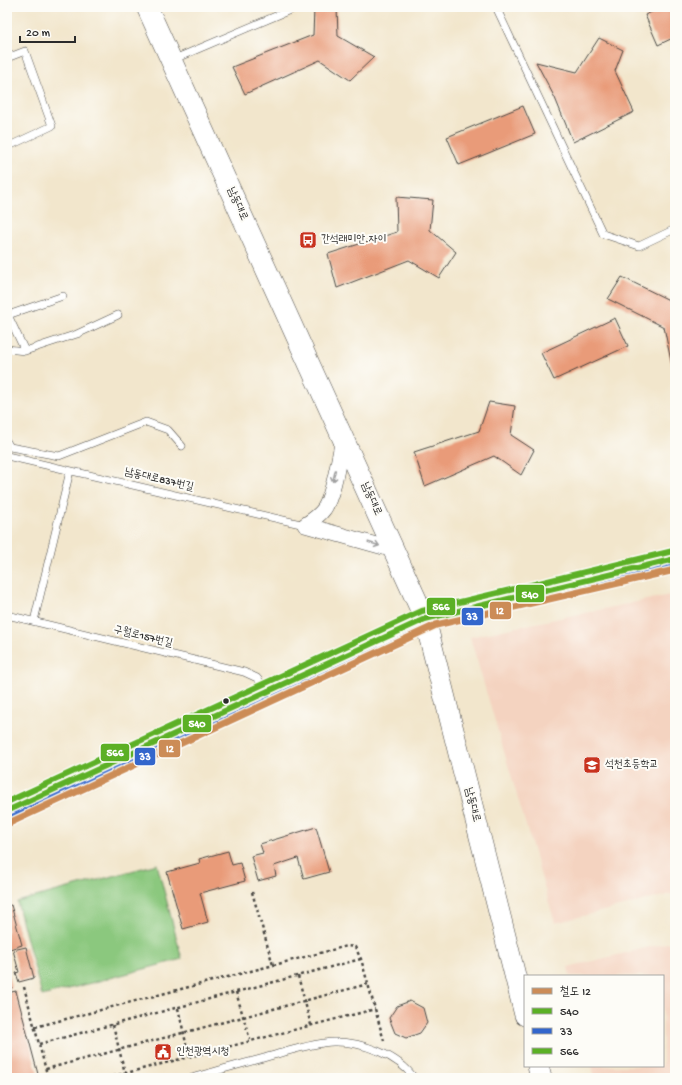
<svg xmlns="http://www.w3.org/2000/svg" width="682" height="1085" font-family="'Gochi Hand','Poor Story',sans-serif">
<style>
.built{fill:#f4d3c0}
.green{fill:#8bc87e;stroke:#5b7a54}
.building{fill:#e99b79}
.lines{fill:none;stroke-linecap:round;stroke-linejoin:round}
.lane-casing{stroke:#494743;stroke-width:8}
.street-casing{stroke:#494743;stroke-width:16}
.secondary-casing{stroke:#494743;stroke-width:22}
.path{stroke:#494743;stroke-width:2.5;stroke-dasharray:3 3;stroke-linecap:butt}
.lane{stroke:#fff;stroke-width:7}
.street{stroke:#fff;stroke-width:15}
.secondary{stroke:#fff;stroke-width:21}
.bus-1-casing{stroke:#fdfcf7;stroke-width:9}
.bus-2-casing{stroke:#fdfcf7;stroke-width:9}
.bus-3-casing{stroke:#fdfcf7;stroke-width:9}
.bus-1{stroke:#5bb025;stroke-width:6}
.bus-2{stroke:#36c;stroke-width:6}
.bus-3{stroke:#5bb025;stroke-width:6}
.rail-1-casing{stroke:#fdfcf7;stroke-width:10}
.rail-1{stroke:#cc8c57;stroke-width:7}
.oneway{stroke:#a0a0a0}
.bus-dot{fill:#2b2b2b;stroke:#fdfcf7;stroke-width:1.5}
.labels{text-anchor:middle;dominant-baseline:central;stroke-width:4;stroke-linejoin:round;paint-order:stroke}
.street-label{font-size:11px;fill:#2b2b2b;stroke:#fdfcf7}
.poi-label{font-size:11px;fill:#2b2b2b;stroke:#fdfcf7;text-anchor:start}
.line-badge{stroke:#fdfcf7;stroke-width:1.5}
.badge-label{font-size:11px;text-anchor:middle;font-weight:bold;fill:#fff}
</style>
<rect width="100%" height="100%" fill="#fdfcf7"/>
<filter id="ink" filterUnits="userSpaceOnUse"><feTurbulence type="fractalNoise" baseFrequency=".025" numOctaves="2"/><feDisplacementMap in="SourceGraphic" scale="8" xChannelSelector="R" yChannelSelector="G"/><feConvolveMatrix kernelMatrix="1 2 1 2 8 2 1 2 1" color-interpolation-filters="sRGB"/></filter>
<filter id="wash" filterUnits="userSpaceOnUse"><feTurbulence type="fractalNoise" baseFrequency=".012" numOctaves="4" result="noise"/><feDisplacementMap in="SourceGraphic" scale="16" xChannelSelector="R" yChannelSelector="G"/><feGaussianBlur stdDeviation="0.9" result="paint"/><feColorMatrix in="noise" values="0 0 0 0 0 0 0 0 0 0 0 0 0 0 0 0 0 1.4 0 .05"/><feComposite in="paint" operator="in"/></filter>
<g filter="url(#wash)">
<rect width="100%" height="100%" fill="#f2e6cc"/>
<!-- built -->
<path class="built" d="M675,594V893L555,923L470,637Z
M675,941V1078H595L592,1066H663V976H570L568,967Z"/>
<!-- green -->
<path class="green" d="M157,864L182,959L42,996L17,902Z"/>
<g id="blocks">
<!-- building -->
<path class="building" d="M337,7L338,36L374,57L350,80L320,60L245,94L232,67L313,35L314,9Z
M663,7H675V37L658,45L645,15Z
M599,38L623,50L615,71L634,112L573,142L555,98L536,62L577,72Z
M523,106L535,134L459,165L447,137Z
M396,197L433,200L430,230L456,252L439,278L409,260L337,288L328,254L397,232Z
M622,277L673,302L675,297V370L673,371L664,327L608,299Z
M615,318L628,346L554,380L541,353Z
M489,402L515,406L511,435L534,450L521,475L494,456L425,486L414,452L479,431Z
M316,827L329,872L304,879L298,858L274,866L276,876L258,881L251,856L263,853L260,844Z
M228,851L232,865L240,863L245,881L200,893L208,922L183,929L167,872L200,863L199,859Z
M11,905L22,945L7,950V906Z
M26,947L34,978L19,982L16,973L19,972L13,950Z
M7,971L12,988L7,989Z
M16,991L39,1078H7V993Z
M410,1001L423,1008L427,1023L420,1033L406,1038L395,1033L389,1018L397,1006Z"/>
</g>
</g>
<g filter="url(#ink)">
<use href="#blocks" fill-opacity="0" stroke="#494743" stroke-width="1"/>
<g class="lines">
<defs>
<path id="lane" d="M496,7L603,234L639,246L675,229
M7,58L25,51L52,126L7,147
M172,60L297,7
M7,349L25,351L77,334L118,315
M25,351L8,315L63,296
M7,442L10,447L59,456L146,422L168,430L182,446
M7,456L305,525
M7,615L244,672L257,678L267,690
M34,621L70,471
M192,1078C219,1070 246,1063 274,1055C293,1050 313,1043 333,1042C361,1041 398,1055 414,1078"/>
<path id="street" d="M343,439C339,457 334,494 324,509C319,516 313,520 305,525L394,550"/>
<path id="secondary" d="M147,7L425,619L525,1015
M7,811L425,619L675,559
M538,1066L541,1078"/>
</defs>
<!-- lane casing -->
<use href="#lane" class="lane-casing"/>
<!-- street casing -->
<use href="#street" class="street-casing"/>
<!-- secondary casing -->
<use href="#secondary" class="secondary-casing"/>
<!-- path -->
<path class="path" d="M252,892L273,965
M298,976L311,1025
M24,987L48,1078
M236,992L250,1040
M178,1008L189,1056
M113,1025L125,1073
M35,1027L347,946L355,947L361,959L384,1041
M39,1044L361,959
M46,1069L368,984
M107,1078L375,1009"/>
<!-- lane -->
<use href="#lane" class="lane"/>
<!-- street -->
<use href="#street" class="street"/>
<!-- secondary -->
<use href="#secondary" class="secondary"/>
<defs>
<path id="bus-1" d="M7,811L425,619L675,559"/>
<path id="bus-2" d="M10,818L428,627L675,567"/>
<path id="bus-3" d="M7,802L422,611L673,551"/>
</defs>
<!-- bus-1 casing -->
<use href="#bus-1" class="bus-1-casing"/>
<!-- bus-2 casing -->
<use href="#bus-2" class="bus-2-casing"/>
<!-- bus-3 casing -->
<use href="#bus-3" class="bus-3-casing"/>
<!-- bus-1 -->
<use href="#bus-1" class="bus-1"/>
<!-- bus-2 -->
<use href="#bus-2" class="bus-2"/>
<!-- bus-3 -->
<use href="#bus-3" class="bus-3"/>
<defs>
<path id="rail-1" d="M7,824L436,625L675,570"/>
</defs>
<!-- rail-1 casing -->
<use href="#rail-1" class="rail-1-casing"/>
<!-- rail-1 -->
<use href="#rail-1" class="rail-1"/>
</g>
<!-- one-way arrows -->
<defs><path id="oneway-shaft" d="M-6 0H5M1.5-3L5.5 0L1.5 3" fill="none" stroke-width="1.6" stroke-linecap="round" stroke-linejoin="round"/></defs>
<g class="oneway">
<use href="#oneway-shaft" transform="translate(334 476) rotate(103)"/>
<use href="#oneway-shaft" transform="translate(374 544) rotate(18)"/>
</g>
</g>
<!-- icons -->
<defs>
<symbol id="bus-square" viewBox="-11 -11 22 22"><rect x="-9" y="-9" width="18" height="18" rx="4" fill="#c8321e" stroke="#fdfcf7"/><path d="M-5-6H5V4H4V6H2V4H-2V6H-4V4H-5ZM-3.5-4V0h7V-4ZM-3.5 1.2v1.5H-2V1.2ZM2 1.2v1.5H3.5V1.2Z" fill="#fff"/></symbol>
<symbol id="school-square" viewBox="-11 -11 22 22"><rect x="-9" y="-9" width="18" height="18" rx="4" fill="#c8321e" stroke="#fdfcf7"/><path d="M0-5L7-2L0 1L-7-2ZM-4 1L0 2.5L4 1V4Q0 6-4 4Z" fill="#fff"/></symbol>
<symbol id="civic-square" viewBox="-11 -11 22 22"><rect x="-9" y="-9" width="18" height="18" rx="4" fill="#c8321e" stroke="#fdfcf7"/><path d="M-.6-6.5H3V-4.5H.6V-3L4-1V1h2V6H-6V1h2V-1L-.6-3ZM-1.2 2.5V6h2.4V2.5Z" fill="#fff"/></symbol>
</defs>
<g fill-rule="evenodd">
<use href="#bus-square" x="298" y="230" width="20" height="20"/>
<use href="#school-square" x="582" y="755" width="20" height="20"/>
<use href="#civic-square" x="153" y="1042" width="20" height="20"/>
</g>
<!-- markers -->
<circle class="bus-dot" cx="226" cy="701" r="3.5"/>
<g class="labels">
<!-- street labels -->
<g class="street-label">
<text transform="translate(237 204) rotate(66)">남동대로</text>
<text transform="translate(159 480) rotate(13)">남동대로837번길</text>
<text transform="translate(371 499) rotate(66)">남동대로</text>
<text transform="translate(143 637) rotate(14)">구월로157번길</text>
<text transform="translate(472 805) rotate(76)">남동대로</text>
</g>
<!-- poi labels -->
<g class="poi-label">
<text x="321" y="240">간석래미안.자이</text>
<text x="605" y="765">석천초등학교</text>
<text x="176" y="1052">인천광역시청</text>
</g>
</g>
<g class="line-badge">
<rect x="515" y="584" width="30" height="19" rx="4" fill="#5bb025"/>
<rect x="426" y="597" width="30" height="19" rx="4" fill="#5bb025"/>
<rect x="489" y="601" width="23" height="19" rx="4" fill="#cc8c57"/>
<rect x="461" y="607" width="23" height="19" rx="4" fill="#36c"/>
<rect x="182" y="714" width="30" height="19" rx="4" fill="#5bb025"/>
<rect x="158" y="739" width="23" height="19" rx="4" fill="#cc8c57"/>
<rect x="100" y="743" width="30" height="19" rx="4" fill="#5bb025"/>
<rect x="134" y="747" width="22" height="19" rx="4" fill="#36c"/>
</g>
<g class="badge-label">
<text x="530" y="598">540</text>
<text x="441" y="610">566</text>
<text x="500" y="614">I2</text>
<text x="472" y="620">33</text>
<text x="197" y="727">540</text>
<text x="170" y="752">I2</text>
<text x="115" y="756">566</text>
<text x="145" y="760">33</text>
</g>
<!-- margin -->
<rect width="682" height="1085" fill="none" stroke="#fdfcf7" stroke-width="24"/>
<!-- legend -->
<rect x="524" y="975" width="140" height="92" fill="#fdfcf7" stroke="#a9a8a5"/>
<rect x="532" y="988" width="20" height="6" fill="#cc8c57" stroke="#a9a8a5"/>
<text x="560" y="995" font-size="12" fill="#2b2b2b">철도 I2</text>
<rect x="532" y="1008" width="20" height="6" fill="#5bb025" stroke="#a9a8a5"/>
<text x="560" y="1015" font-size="12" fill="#2b2b2b">540</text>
<rect x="532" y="1028" width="20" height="6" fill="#3366cc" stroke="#a9a8a5"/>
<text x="560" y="1035" font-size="12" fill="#2b2b2b">33</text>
<rect x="532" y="1048" width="20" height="6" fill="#5bb025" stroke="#a9a8a5"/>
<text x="560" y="1055" font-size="12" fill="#2b2b2b">566</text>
<!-- scale -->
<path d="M20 36v6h55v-6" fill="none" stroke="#2b2b2b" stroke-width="2"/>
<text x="26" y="36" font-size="12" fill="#2b2b2b" stroke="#fdfcf7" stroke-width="3" paint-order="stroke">20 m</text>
</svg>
